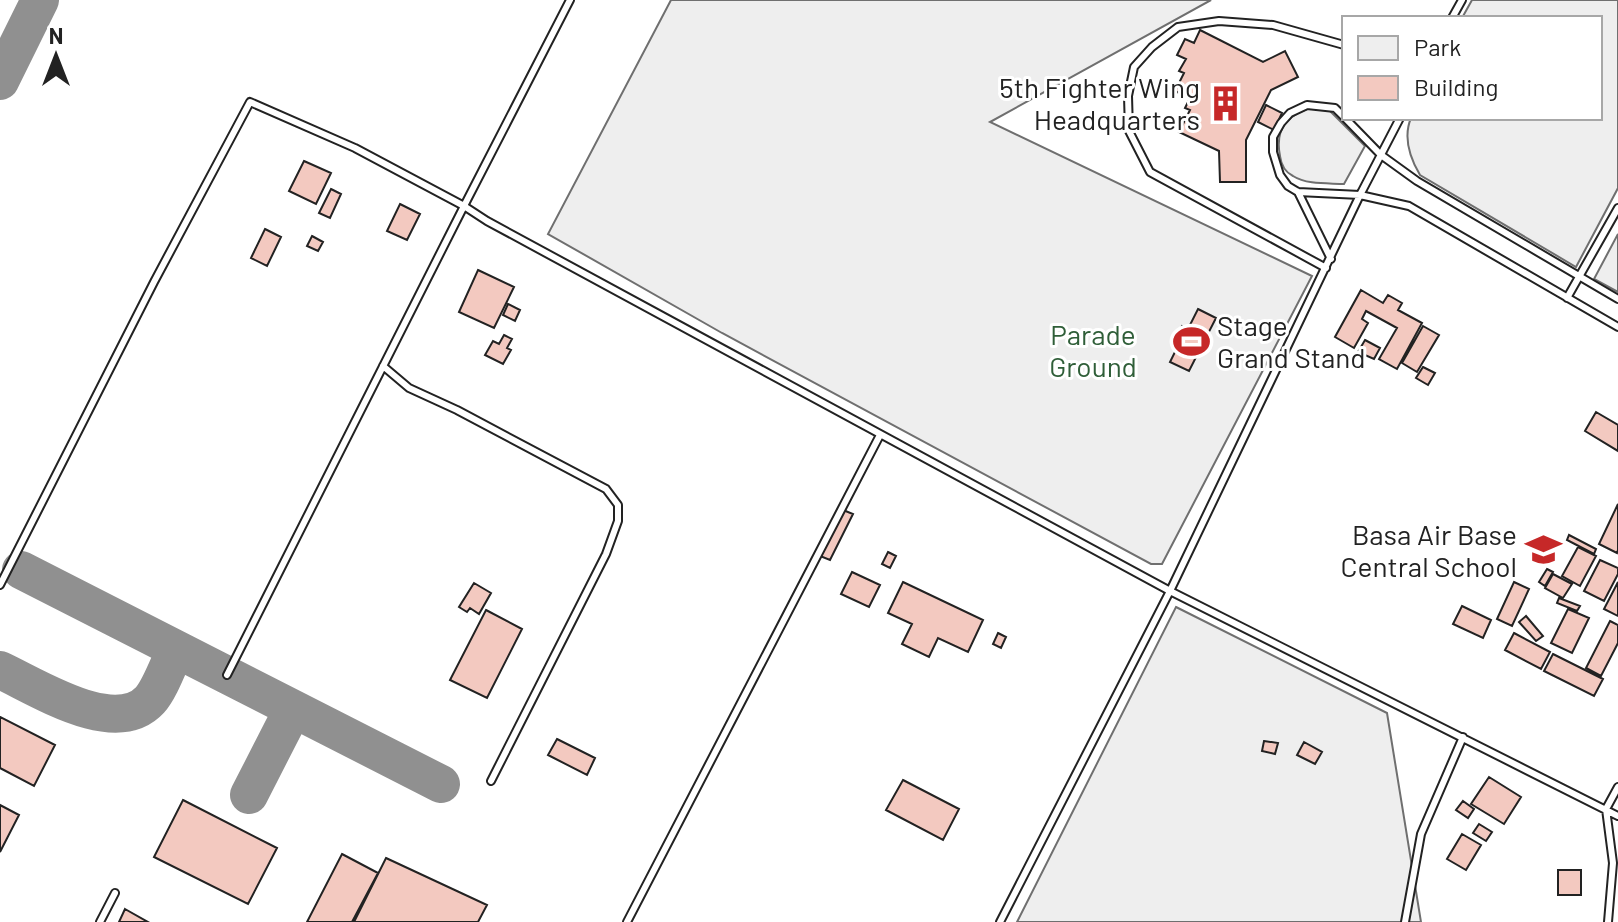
<svg xmlns="http://www.w3.org/2000/svg" width="1618" height="922" font-family="Barlow,sans-serif">
<style>
.green{fill:#eee;stroke:#6f6f6f;stroke-width:2}
.lines{fill:none;stroke-linecap:round;stroke-linejoin:round}
.taxiway{stroke:#909090;stroke-width:38}
.building{fill:#f3c9c0;stroke:#222;stroke-width:2}
.service-casing{stroke:#222;stroke-width:10}
.service{stroke:#fff;stroke-width:6}
.labels{text-anchor:middle;dominant-baseline:central;stroke-width:6;stroke-linejoin:round;paint-order:stroke}
.poi-label{font-size:28px;fill:#222;stroke:#fff;text-anchor:end}
.park-label{font-size:28px;fill:#2f5e38;stroke:#fff}
</style>
<rect width="100%" height="100%" fill="#fff"/>
<!-- green -->
<path class="green" d="M671,0H1211L990,122L1312,276L1162,564H1151L722,333L548,234Z
M1472,0H1618V188L1576,267L1420,175C1410,158 1403,137 1411,118H1600V18H1462Z
M1317,106L1329,110L1365,146L1344,184C1328,183 1307,185 1293,176C1285,172 1281,164 1280,156C1274,126 1290,113 1317,106Z
M1618,234V292L1594,279Z
M1176,607L1387,713L1421,922H1017Z"/>
<g class="lines">
<!-- taxiway -->
<path class="taxiway" d="M0,81L40,0
M21,570L441,784
M0,670C37,687 115,738 150,700C160,689 169,663 176,649
M249,795L293,709"/>
</g>
<!-- building -->
<path class="building" d="M1200,30L1263,62L1285,51L1298,77L1271,90L1246,140V182H1220L1219,151L1179,132L1190,110L1185,108L1190,98L1175,91L1184,73L1179,71L1186,59L1177,55L1185,39L1194,43Z
M1266,105L1282,113L1274,130L1258,122Z
M304,161L331,173L316,204L289,191Z
M331,189L341,194L330,218L319,213Z
M400,204L420,214L407,240L387,231Z
M265,229L281,237L267,266L251,258Z
M312,236L323,242L318,251L307,246Z
M478,270L514,287L494,328L459,312Z
M1361,290L1383,303L1388,295L1402,303L1398,310L1422,323L1397,369L1379,359L1397,328L1366,311L1362,319L1368,323L1354,348L1335,337Z
M508,304L520,310L515,321L503,315Z
M1198,309L1216,318L1189,371L1170,362L1180,342L1175,339L1182,326L1188,329Z
M1423,326L1439,335L1417,372L1402,363Z
M504,335L512,339L507,348L511,350L503,364L485,355L493,341L499,344Z
M1365,340L1380,348L1374,359L1358,352Z
M1423,367L1435,373L1428,385L1416,378Z
M1596,412L1618,425V451L1585,431Z
M1618,504V550L1617,553L1599,544Z
M843,510L853,514L830,560L820,556Z
M1569,535L1596,549L1594,554L1567,540Z
M1578,547L1596,556L1580,586L1562,576Z
M888,552L896,556L890,568L882,564Z
M1600,560L1618,568V574L1604,601L1584,591Z
M1547,569L1553,572L1545,586L1539,582Z
M852,572L880,585L869,607L841,594Z
M1553,574L1572,584L1563,598L1545,588Z
M903,582L983,620L968,652L938,638L929,657L902,644L912,624L888,613Z
M1514,582L1529,589L1512,626L1497,619Z
M1618,582V616L1604,609Z
M474,583L491,593L479,614L470,608L467,612L459,607Z
M1559,598L1580,606L1577,611L1557,603Z
M1462,606L1491,620L1483,638L1453,624Z
M1568,609L1589,618L1572,653L1551,643Z
M486,610L522,629L487,698L450,680Z
M1526,616L1543,636L1536,641L1519,622Z
M1610,621L1618,625V643L1601,676L1586,668Z
M998,633L1006,637L1001,648L993,644Z
M1514,633L1550,652L1541,669L1505,650Z
M1553,654L1603,679L1594,696L1544,671Z
M0,717L55,745L34,786L0,768Z
M557,739L595,758L587,775L548,755Z
M1264,741L1278,743L1275,754L1262,751Z
M1304,742L1322,752L1315,764L1297,755Z
M1489,777L1521,797L1504,824L1471,804Z
M903,780L959,809L943,840L886,810Z
M183,800L277,848L248,904L154,857Z
M1463,801L1474,809L1468,818L1456,810Z
M0,805L19,815L0,852Z
M1479,824L1492,832L1486,841L1473,833Z
M1462,834L1481,845L1466,870L1447,859Z
M342,854L378,873L352,922H307Z
M386,858L487,905L478,922H354Z
M1558,870H1581V895H1558Z
M125,909L148,922H119Z"/>
<g class="lines">
<defs>
<path id="service" d="M1452,18L1462,0
M1344,117L1335,108L1307,105L1290,113L1281,123L1273,137V152L1280,175L1288,186L1298,192L1360,195L1409,206L1618,327
M1345,118L1381,155L1417,181L1618,299
M1298,192L1331,259
M1326,268L1150,172L1129,131L1128,96L1134,67L1152,47L1178,27L1219,21L1273,25L1344,45
M1567,298L1618,208
M383,366L409,388L457,410L606,489L618,505V521L606,554L491,781
M0,585L154,282L250,102L355,148L464,206L570,0
M227,675L464,206L487,221L1170,591L1618,816
M100,922L115,893
M627,922L880,435
M1000,922L1170,591L1360,195L1400,118
M1405,922L1421,834L1463,737
M1608,922L1613,863L1606,809L1618,787"/>
</defs>
<!-- service casing -->
<use href="#service" class="service-casing"/>
<!-- service -->
<use href="#service" class="service"/>
</g>
<!-- icons -->
<defs>
<symbol id="building-bare" viewBox="-9 -9 18 18"><path d="M-4-6H4V6H1V3H-1V6H-4ZM-2.5-4.3h1.7v1.8h-1.7ZM.8-4.3h1.7v1.8H.8ZM-2.5-1h1.7V.8h-1.7ZM.8-1h1.7V.8H.8Z" fill="#c62828" stroke="#fff" stroke-width="2.5" paint-order="stroke"/></symbol>
<symbol id="stadium-bare" viewBox="-9 -9 18 18"><path d="M0-5a6.5 5 0 1 0 0 10a6.5 5 0 1 0 0-10ZM-3.5-1.8h7v3.6h-7Z" fill="#c62828" stroke="#fff" stroke-width="2.5" paint-order="stroke"/></symbol>
<symbol id="school-bare" viewBox="-9 -9 18 18"><path d="M0-5L7-2L0 1L-7-2ZM-4 1L0 2.5L4 1V4Q0 6-4 4Z" fill="#c62828" stroke="#fff" stroke-width="2.5" paint-order="stroke"/></symbol>
</defs>
<g fill-rule="evenodd">
<use href="#building-bare" x="1200" y="78" width="51" height="51"/>
<use href="#stadium-bare" x="1166" y="316" width="51" height="51"/>
<use href="#school-bare" x="1518" y="524" width="51" height="51"/>
</g>
<g class="labels">
<!-- poi labels -->
<g class="poi-label">
<text x="1200" y="87">5th Fighter Wing<tspan x="1200" dy="32">Headquarters</tspan></text>
<text x="1217" y="325" text-anchor="start">Stage<tspan x="1217" dy="32">Grand Stand</tspan></text>
<text x="1517" y="534">Basa Air Base<tspan x="1517" dy="32">Central School</tspan></text>
</g>
<!-- park labels -->
<g class="park-label">
<text x="1093" y="334">Parade<tspan x="1093" dy="32">Ground</tspan></text>
</g>
</g>
<!-- legend -->
<rect x="1342" y="16" width="260" height="104" fill="#ffffff" stroke="#a7a7a7" stroke-width="2"/>
<rect x="1358" y="36" width="40" height="24" fill="#eeeeee" stroke="#a7a7a7" stroke-width="2"/>
<text x="1414" y="56" font-size="24" fill="#222222">Park</text>
<rect x="1358" y="76" width="40" height="24" fill="#f3c9c0" stroke="#a7a7a7" stroke-width="2"/>
<text x="1414" y="96" font-size="24" fill="#222222">Building</text>
<!-- north arrow -->
<g transform="translate(56 56)" stroke="#ffffff" stroke-width="6" paint-order="stroke">
<path d="M0-6L14 30L0 20L-14 30Z" fill="#222222"/>
<text y="-12" font-size="22" font-weight="bold" text-anchor="middle" fill="#222222">N</text>
</g>
</svg>
